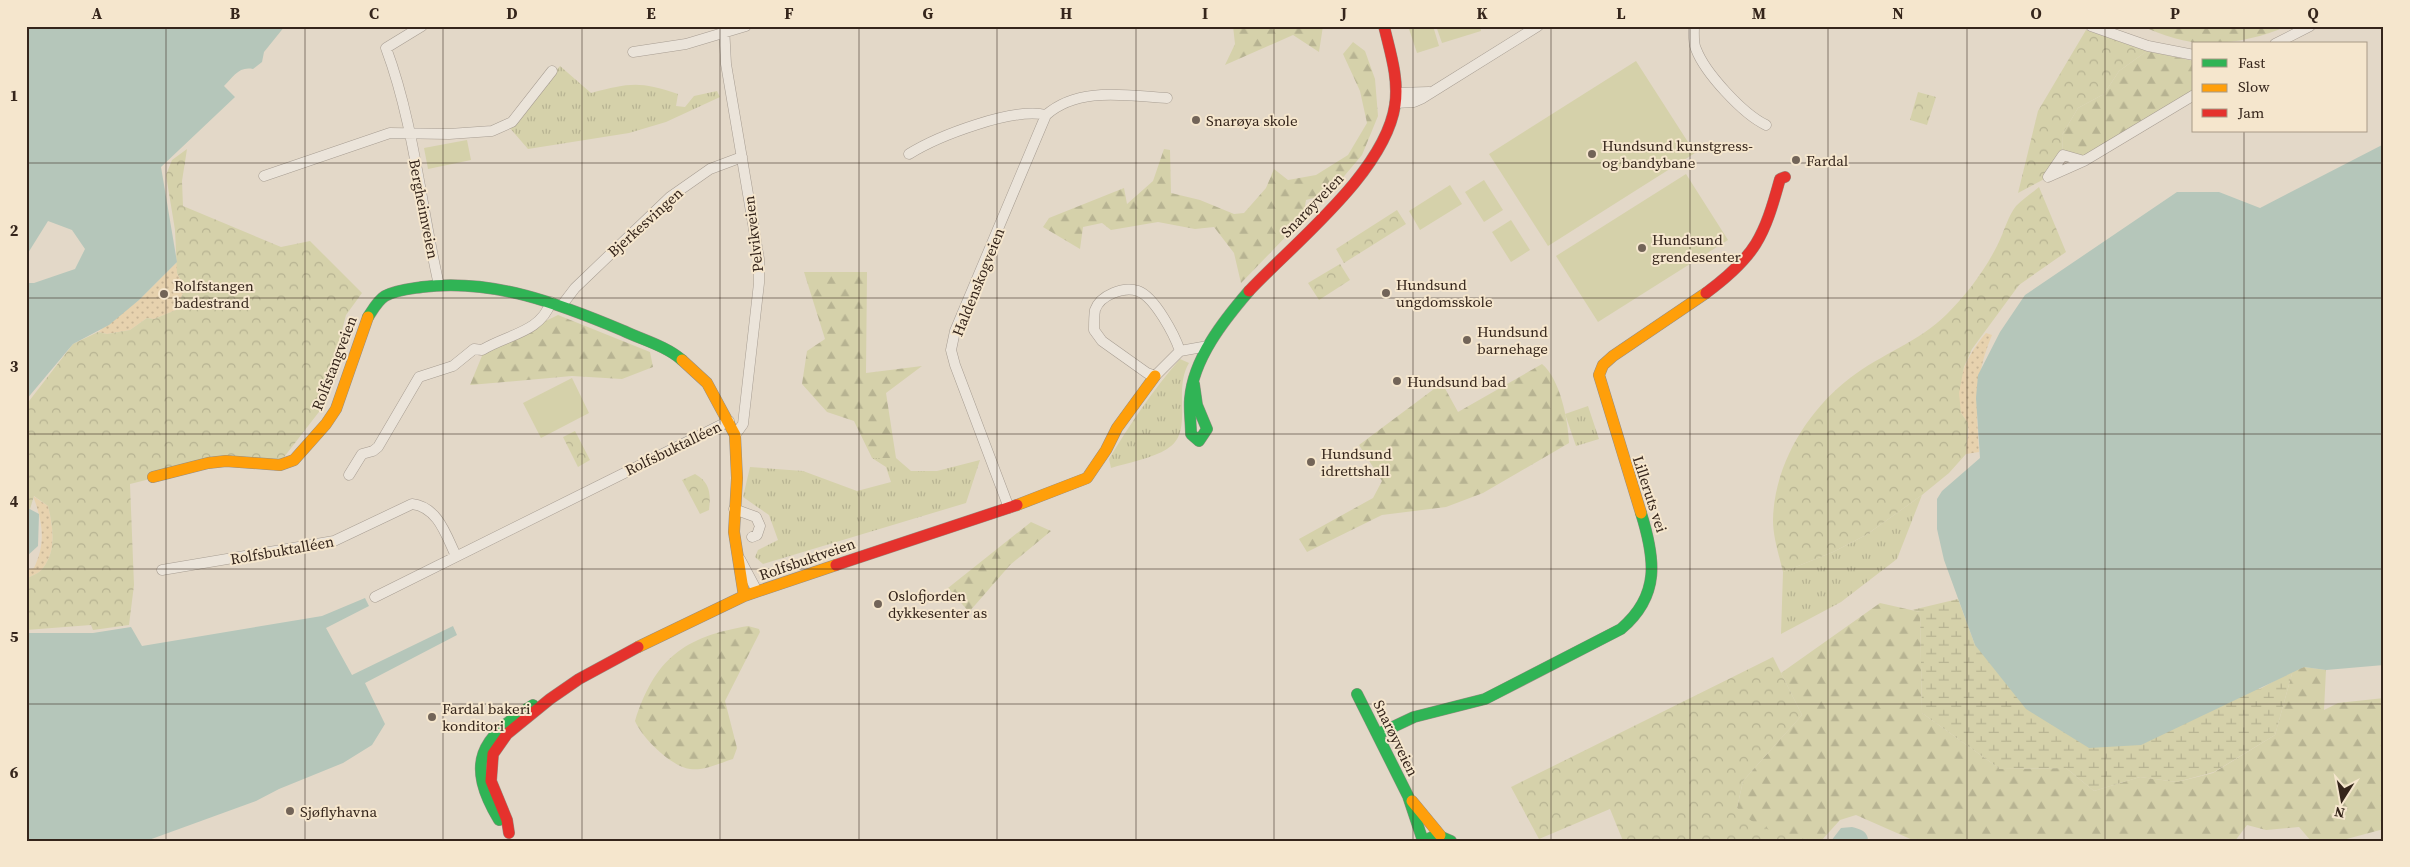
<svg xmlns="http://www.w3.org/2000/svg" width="2410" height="867" font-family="'Source Serif 4',serif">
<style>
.grass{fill:url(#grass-tufts)}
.forest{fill:url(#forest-firs)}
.wetland{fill:url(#wetland-marsh)}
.sand{fill:url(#sand-dots)}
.park{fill:url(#park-crowns)}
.garden{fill:#d5d1aa}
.water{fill:#b5c6ba}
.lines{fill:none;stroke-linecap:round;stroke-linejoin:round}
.ferry{stroke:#2a554f;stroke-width:1;stroke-dasharray:6 5;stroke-linecap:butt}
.street-casing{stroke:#a79d92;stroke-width:11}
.fast-casing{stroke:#978d82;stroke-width:12}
.slow-casing{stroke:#978d82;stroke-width:12}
.jam-casing{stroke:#978d82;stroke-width:12}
.street{stroke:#ebe4da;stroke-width:10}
.fast{stroke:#30b455;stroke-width:11}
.slow{stroke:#ff9f0a;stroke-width:11}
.jam{stroke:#e5322d;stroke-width:11}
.grid{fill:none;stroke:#35251b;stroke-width:1;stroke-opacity:0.55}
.poi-dot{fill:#726458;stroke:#f5e6cd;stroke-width:2}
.labels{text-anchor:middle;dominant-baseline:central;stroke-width:4;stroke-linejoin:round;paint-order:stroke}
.poi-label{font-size:15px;fill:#35251b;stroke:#f5e6cd;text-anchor:start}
.street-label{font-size:15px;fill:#35251b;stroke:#f5e6cd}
.neatline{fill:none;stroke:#35251b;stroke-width:2}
.grid-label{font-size:16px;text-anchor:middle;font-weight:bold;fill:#35251b}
</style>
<defs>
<pattern id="grass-tufts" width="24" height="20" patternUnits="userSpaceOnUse" patternTransform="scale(1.25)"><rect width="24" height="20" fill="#d5d1aa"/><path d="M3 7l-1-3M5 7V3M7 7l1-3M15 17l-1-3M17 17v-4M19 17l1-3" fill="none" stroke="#b7b392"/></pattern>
<pattern id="forest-firs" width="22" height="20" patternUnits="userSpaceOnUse" patternTransform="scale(1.25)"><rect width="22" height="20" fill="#d5d1aa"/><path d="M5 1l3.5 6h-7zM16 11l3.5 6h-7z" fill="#b7b392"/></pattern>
<pattern id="wetland-marsh" width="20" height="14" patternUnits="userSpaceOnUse" patternTransform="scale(1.25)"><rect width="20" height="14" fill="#d5d1aa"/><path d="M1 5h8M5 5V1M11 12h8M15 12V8" fill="none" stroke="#b7b392"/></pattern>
<pattern id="sand-dots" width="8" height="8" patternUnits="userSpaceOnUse" patternTransform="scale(1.25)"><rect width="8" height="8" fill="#e7d2ae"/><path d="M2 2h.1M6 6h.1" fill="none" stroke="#c7b495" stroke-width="1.8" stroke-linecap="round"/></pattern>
<pattern id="park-crowns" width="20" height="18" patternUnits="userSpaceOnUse" patternTransform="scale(1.25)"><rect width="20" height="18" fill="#d5d1aa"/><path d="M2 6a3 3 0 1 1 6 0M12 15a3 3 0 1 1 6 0" fill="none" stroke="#b7b392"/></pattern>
</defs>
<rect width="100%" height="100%" fill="#e3d8c8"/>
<!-- grass -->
<path class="grass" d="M560,66L591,93C630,83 639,81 678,94L676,106L685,107L694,96L717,91L720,97L666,122L629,133L528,149L509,127Z
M1180,359L1189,363C1172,391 1195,433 1167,449C1153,458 1127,463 1111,468L1109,459C1130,424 1153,390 1180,359Z
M1588,406L1599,439L1576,446L1565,414Z
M872,458H896L911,471H937L980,460L966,503L763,564L755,557L758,550L778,540L769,515L743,497L750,467L803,471L857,491L891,482L886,467Z
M1922,495L1897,559L1841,602L1781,634L1783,572L1833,552L1866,535Z"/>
<!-- forest -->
<path class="forest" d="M1233,26H1323L1319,52L1293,35L1225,65L1235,44Z
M2141,26H2287C2254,41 2209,49 2174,38C2163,35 2152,30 2141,26Z
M1353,42L1365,51L1375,79L1378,116L1362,155L1329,194L1306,200L1303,219L1241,283L1234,253L1214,227L1195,229L1158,222L1111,230L1102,223L1083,227L1080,249L1043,227L1049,218L1124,188L1127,204L1153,181L1164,149L1170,150L1171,193L1200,200L1234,214L1244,213L1266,188L1274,169L1288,180L1316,175L1348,155L1367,123L1360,91L1343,54Z
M2147,51L2194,61V95L2084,161L2063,155L2062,135L2078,108L2104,94L2119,71Z
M804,272H867L866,373L922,366L886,393L896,458H872L854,421L827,412L802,384L807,351L825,339Z
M558,315L650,352L653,367L622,379L572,376L470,385L484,351Z
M1542,364C1560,379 1568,419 1569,443L1483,493L1446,507L1382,515L1307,552L1299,539L1373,498L1382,481L1359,445L1442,383L1458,412Z
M1031,522L1051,531L1010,565L969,612L948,588Z
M1880,603L1920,612L1922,713L2000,769L2066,768L2094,791L2140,777L2177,782L2213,773L2275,735L2293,670L2304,667L2326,670L2324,710L2338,703L2384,698V829L2339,841H2311L2299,827L2266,830L2247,825L2235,841H1915L1856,815L1840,820L1821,841C1799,841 1771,833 1751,823C1746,820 1741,813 1737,808L1743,781L1802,715L1781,673Z
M748,626L759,629L760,632L725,701L737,748L733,759C720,763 704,771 690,769C672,767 642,738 635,721C655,659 683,637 748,626Z"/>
<!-- wetland -->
<path class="wetland" d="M1958,599L1975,645L2260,689L2293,670L2275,735L2214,772L2177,782L2140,777L2094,791L2066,768L2000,769L1922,713L1920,612L1912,610Z"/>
<!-- sand -->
<path class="sand" d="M177,262V273L185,288L176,310L154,319L147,318L130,330L107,334L98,332L139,300Z
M1986,333L1992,335C1974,378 1976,406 1979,452L1966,454C1965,444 1971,433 1967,423C1966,419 1963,416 1961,413C1952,384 1968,354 1986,333Z
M33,496L48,506C53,527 57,550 43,568C40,573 31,576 26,579V570L34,568C46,543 43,522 33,496Z"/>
<!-- park -->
<path class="park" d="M2086,30L2147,51L2119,71L2104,94L2078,108L2062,135L2063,155L2048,177L2018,193L2038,111Z
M1918,92L1936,97L1927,125L1910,120Z
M187,149L182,181L183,206L281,247L310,241L362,293L346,315L322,408L281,461L214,463L130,484L134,585L129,625L93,630L91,625L26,630V579C31,576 40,573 43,568C57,550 53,527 48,506L34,496L30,509L26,507V405L73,344L98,332L107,334L130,330L147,318L154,319L176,310L185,288L177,273L175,230L166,175L172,160Z
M2039,187L2066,252L2019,285L1972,349L1964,367L1959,393L1961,413L1968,423L1966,454L1949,473L1922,495L1866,535L1833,552L1783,572C1779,555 1773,537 1773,520C1774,465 1807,411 1850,378C1881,354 1919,342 1947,314C1968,293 1985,270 1998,244C2004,232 2008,216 2016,206C2023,199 2032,193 2039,187Z
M1397,210L1406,224L1344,263L1336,249Z
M1340,264L1350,280L1319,300L1308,283Z
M575,431L590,460L578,467L563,437Z
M695,474C710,482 711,494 709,510L700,514L682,480Z
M1773,657L1802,715L1743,781L1737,808C1757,831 1785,835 1813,841H1623L1610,809L1539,839L1511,787Z"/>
<!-- garden -->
<path class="garden" d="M1408,26H1433L1439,46L1417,53Z
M1436,26H1480L1481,31L1442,43Z
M1636,61L1695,153L1548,246L1489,154Z
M467,140L471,160L428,169L424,148Z
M1686,174L1728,240L1598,322L1556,256Z
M1484,180L1503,210L1484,222L1465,192Z
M1450,185L1462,204L1420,230L1409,211Z
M1511,220L1530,250L1511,262L1492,232Z
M572,378L589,413L541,438L523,403Z"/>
<!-- water -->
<path class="water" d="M26,26H285L264,52L262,62L253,69C239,66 233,77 224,86L235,97L161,167L177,262L139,300L109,325L73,344L26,400V283H34L75,269L85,249L72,230L48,221L28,253L26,265Z
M2384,144V665L2326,670L2304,667L2141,745L2089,748L2026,709L1975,645L1944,560L1937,529V499L1942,491L1980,458L1976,398L1978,375L2000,332L2025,295L2177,192H2219L2260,208Z
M26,507L39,514L38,546L26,557Z
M365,598L369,606L326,628L352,675L453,626L457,635L365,683L385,724L372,745L343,763L279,789L256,801L146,841H26V633H93L131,627L142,646L322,616Z
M1852,827C1860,829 1868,831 1868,841H1831L1841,828Z"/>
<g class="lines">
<!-- ferry -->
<path class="ferry" d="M26,839L29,841"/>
<defs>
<path id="street" d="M422,26L386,48C414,123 421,207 439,285
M724,26L726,64L759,259V283L743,424L735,435
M1694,26C1694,33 1693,43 1696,49C1705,73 1743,114 1766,125
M2091,26L2148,46L2194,55
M2275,44L2310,26
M633,52L686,44L746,26
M1396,93L1429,92
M1395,103L1414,102L1421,99L1538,26
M909,154C938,136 1013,107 1046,115
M2084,161L2063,155L2048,177L2084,161L2194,95
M264,176L390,133L449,134L492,131L512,122L552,71
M562,305L575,288L670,197L710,169L742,157
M1180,351L1155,376L1147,373L1102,341L1094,330C1094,324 1094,316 1095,310C1100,295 1124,286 1138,291C1155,297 1175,336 1180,351L1208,346
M349,475L362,454L373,451L378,447L419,377L453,366L474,349L482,350C508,334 540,333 551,302
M1009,508L955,365L951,350L955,331L1046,115C1079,86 1127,96 1167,98
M734,509L756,517L760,526L757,535L752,537
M740,559L757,591
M162,570L334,541L412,504C438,507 446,535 456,556
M375,597L729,421"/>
<path id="fast" d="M368,317C372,311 378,300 385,296C396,290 409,289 422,287C493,278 560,304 624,331C643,340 666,346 682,360
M1194,384L1197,405L1207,429L1199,441L1191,434C1191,423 1189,410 1190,399C1193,359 1224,320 1249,291
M1357,694L1408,796L1423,841
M1378,734L1414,717L1485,699L1621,629C1661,595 1655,558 1641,513
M499,820C465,763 480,738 533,705
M1423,841L1437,835L1451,841"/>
<path id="slow" d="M682,360L707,383L735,435L737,478L734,532L744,596
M153,477L208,463L226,461L280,465L294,460L326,424L336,409L368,317
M1017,505L1087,478L1106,450L1117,428L1155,376
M1641,513L1599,375L1603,365L1613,356L1706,293
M638,647L744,596L836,565
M1412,801L1440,835"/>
<path id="jam" d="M1249,291C1295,242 1385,172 1395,105C1399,78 1390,52 1384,26
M1706,293C1756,256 1764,237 1780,179L1785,177
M836,565L1017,505
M509,833L507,820L491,781L493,754L507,734L550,699L579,679L638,647"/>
</defs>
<!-- street casing -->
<use href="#street" class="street-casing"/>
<!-- fast casing -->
<use href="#fast" class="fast-casing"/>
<!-- slow casing -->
<use href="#slow" class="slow-casing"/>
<!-- jam casing -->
<use href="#jam" class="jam-casing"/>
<!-- street -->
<use href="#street" class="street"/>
<!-- fast -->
<use href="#fast" class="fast"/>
<!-- slow -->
<use href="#slow" class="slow"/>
<!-- jam -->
<use href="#jam" class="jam"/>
</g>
<!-- grid -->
<path class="grid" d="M166,26V841M305,26V841M443,26V841M582,26V841M720,26V841M859,26V841M997,26V841M1136,26V841M1274,26V841M1413,26V841M1551,26V841M1690,26V841M1828,26V841M1967,26V841M2105,26V841M2244,26V44M2244,131V841M26,163H2384M26,298H2384M26,434H2384M26,569H2384M26,704H2384"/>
<!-- markers -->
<g class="poi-dot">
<circle cx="1196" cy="120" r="5"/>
<circle cx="1592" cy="154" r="5"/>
<circle cx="1796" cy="160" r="5"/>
<circle cx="1642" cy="248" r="5"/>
<circle cx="1386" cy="293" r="5"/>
<circle cx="164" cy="294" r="5"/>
<circle cx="1467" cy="340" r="5"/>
<circle cx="1397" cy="381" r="5"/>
<circle cx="1311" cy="462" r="5"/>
<circle cx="878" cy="604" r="5"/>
<circle cx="432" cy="717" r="5"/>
<circle cx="290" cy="811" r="5"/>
</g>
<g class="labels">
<!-- poi labels -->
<g class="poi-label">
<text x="1206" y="120">Snarøya skole</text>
<text x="1602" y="145">Hundsund kunstgress-<tspan x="1602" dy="17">og bandybane</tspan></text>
<text x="1806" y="160">Fardal</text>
<text x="1652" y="239">Hundsund<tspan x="1652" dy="17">grendesenter</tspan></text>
<text x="1396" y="284">Hundsund<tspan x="1396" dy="17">ungdomsskole</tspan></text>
<text x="174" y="285">Rolfstangen<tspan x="174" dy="17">badestrand</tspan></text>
<text x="1477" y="331">Hundsund<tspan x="1477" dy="17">barnehage</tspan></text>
<text x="1407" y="381">Hundsund bad</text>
<text x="1321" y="453">Hundsund<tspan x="1321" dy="17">idrettshall</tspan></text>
<text x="888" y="595">Oslofjorden<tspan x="888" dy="17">dykkesenter as</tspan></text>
<text x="442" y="708">Fardal bakeri<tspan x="442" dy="17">konditori</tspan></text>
<text x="300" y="811">Sjøflyhavna</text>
</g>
<!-- street labels -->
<g class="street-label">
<text transform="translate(1312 205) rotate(-46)">Snarøyveien</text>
<text transform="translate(424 209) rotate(79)">Bergheimveien</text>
<text transform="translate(645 222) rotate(-42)">Bjerkesvingen</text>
<text transform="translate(753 234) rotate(-97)">Pelvikveien</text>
<text transform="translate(978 282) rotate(-68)">Haldenskogveien</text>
<text transform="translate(334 363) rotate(-69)">Rolfstangveien</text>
<text transform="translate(673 448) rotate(-26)">Rolfsbuktalléen</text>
<text transform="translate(1650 494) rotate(72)">Lilleruts vei</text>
<text transform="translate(282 550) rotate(-10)">Rolfsbuktalléen</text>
<text transform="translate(807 559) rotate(-19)">Rolfsbuktveien</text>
<text transform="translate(1396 738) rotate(64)">Snarøyveien</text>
</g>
</g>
<!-- border -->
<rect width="2410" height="867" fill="none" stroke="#f5e6cd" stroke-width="55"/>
<!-- legend -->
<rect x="2192" y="42" width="175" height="90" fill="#f5e6cd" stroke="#a89986"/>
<rect x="2202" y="59" width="25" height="8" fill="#30b455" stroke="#a89986"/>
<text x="2238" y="68" font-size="15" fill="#35251b">Fast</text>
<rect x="2202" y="84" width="25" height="8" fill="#ff9f0a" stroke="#a89986"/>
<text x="2238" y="92" font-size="15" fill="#35251b">Slow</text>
<rect x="2202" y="109" width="25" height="8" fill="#e5322d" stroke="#a89986"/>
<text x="2238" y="118" font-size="15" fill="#35251b">Jam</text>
<!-- north arrow -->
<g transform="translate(2342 800) rotate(191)" stroke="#f5e6cd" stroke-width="4" paint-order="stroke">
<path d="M0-4L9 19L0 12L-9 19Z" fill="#35251b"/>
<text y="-8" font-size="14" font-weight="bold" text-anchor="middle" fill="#35251b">N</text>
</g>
<rect x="28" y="28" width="2354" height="812" class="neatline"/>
<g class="grid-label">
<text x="97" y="19">A</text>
<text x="235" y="19">B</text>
<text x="374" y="19">C</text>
<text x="512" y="19">D</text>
<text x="651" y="19">E</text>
<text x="789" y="19">F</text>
<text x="928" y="19">G</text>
<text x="1066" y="19">H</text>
<text x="1205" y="19">I</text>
<text x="1344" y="19">J</text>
<text x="1482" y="19">K</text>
<text x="1621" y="19">L</text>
<text x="1759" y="19">M</text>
<text x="1898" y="19">N</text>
<text x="2036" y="19">O</text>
<text x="2175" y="19">P</text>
<text x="2313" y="19">Q</text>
<text x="14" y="101">1</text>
<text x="14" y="236">2</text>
<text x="14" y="372">3</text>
<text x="14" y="507">4</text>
<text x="14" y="642">5</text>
<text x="14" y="778">6</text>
</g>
</svg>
